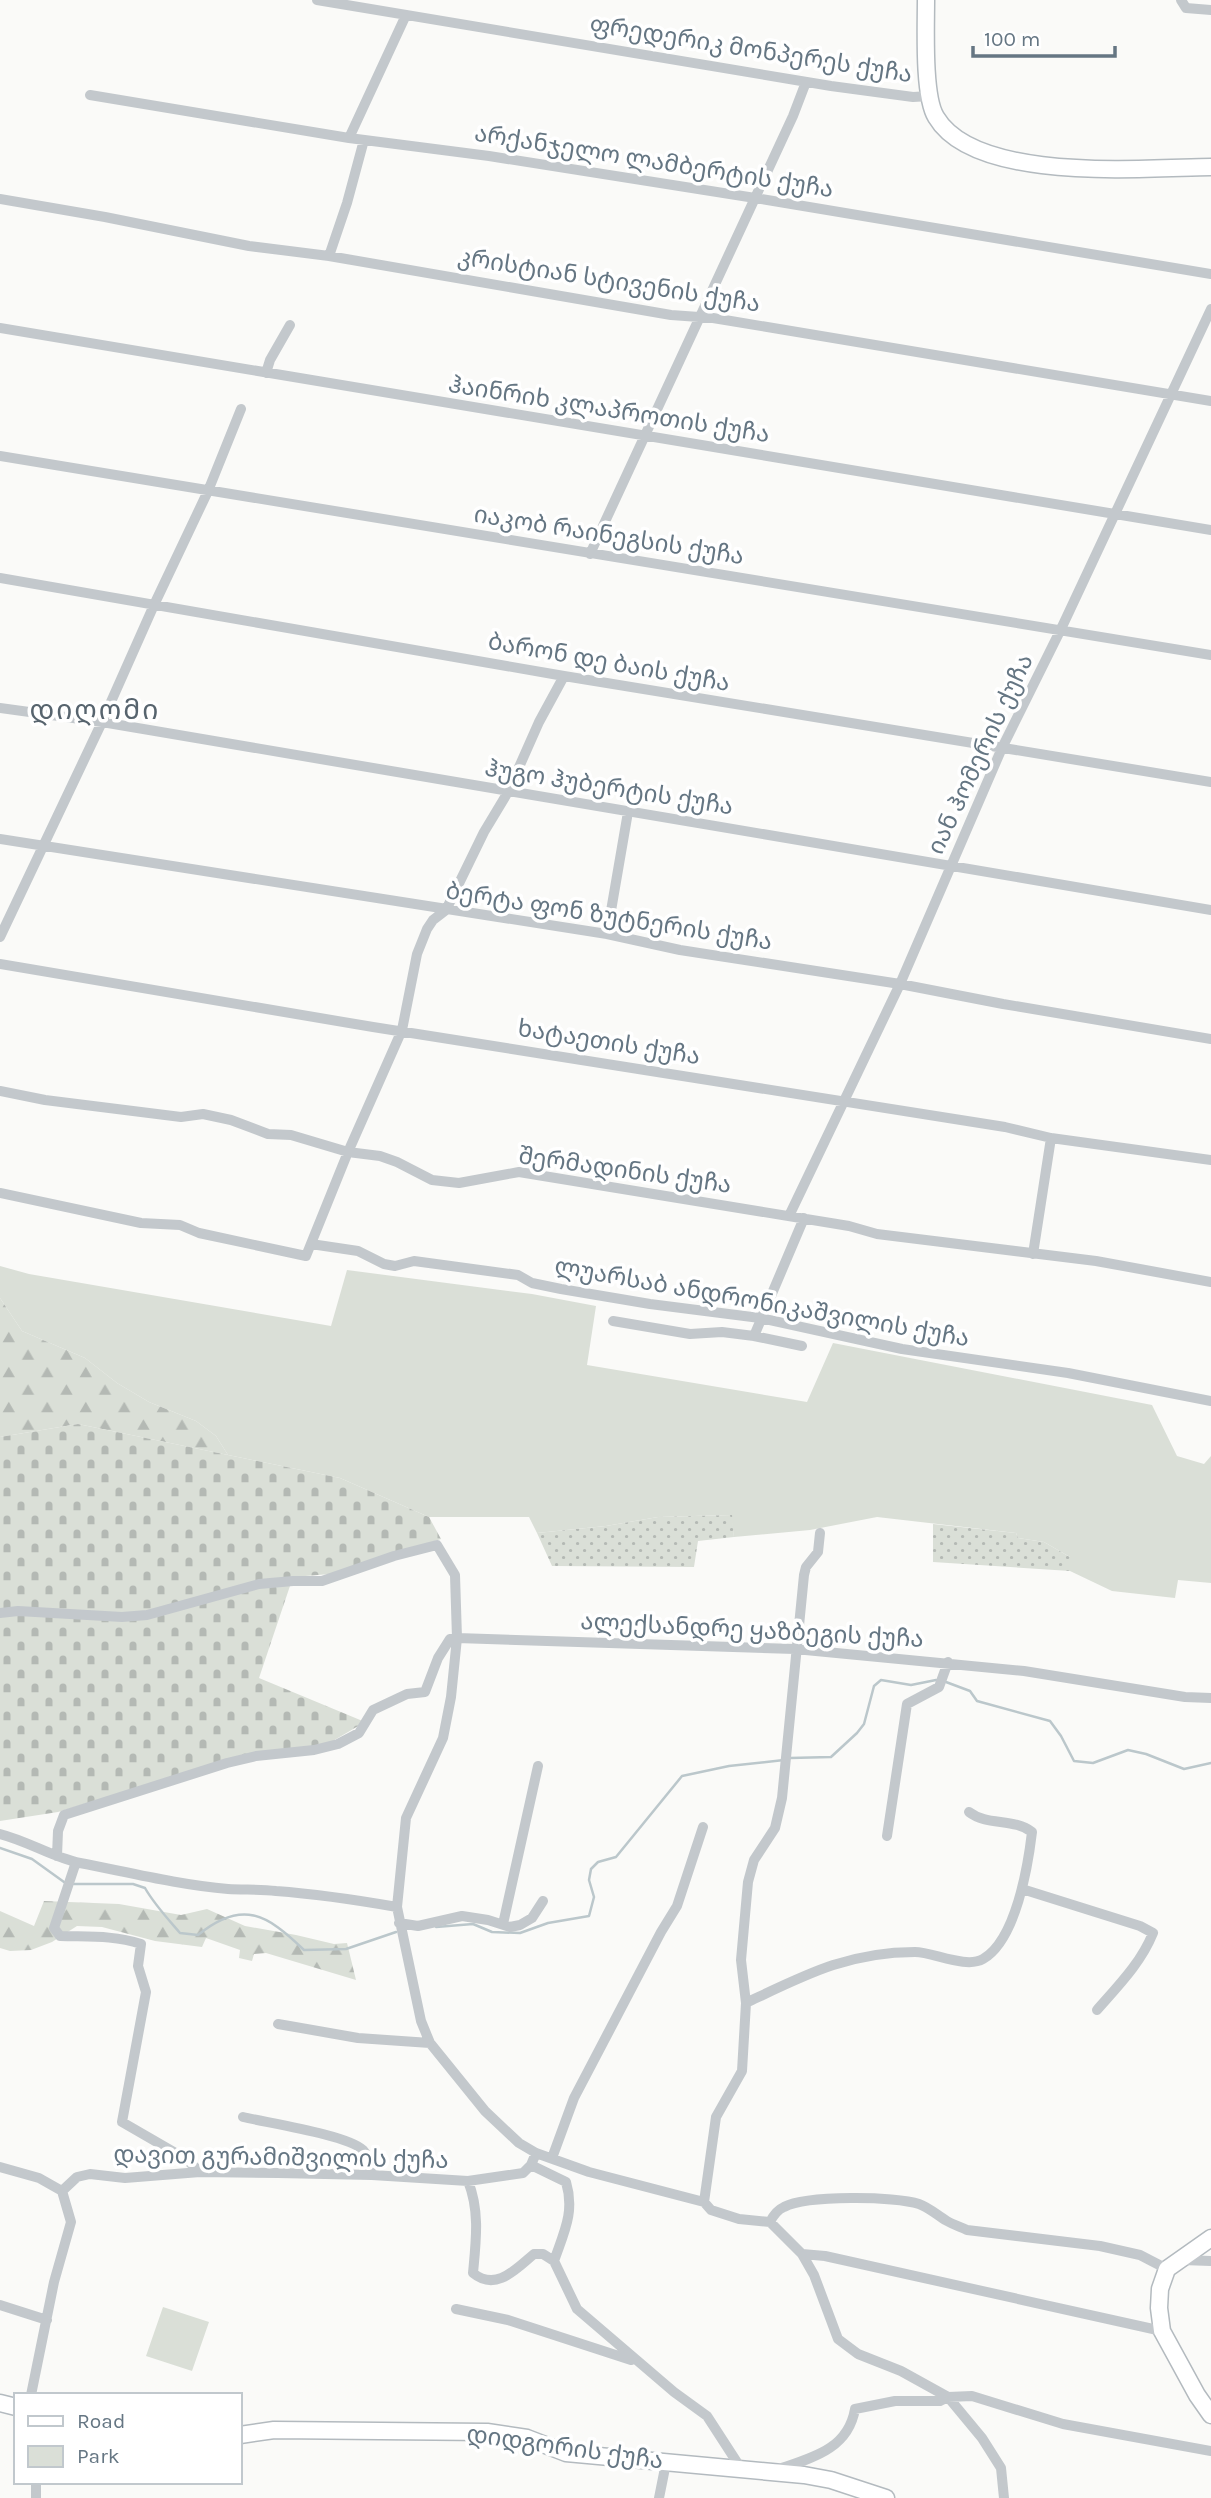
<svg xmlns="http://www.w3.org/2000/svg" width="1211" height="2498" font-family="Karla,'Noto Sans Georgian',sans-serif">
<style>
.green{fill:#dadfd7}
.forest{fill:url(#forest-firs)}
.cemetery{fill:url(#cemetery-stones)}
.garden{fill:url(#garden-dots)}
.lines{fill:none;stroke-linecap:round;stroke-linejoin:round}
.stream{stroke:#bbc7cb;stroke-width:2.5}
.secondary-casing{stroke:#b3babf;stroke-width:19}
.street{stroke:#c3c8cc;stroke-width:10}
.secondary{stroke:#fff;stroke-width:16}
.labels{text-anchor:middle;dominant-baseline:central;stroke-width:7;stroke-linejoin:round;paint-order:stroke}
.street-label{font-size:24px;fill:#657683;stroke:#fff}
.quarter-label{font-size:28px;letter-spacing:2px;fill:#57646e;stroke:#fff}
</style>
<defs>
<pattern id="forest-firs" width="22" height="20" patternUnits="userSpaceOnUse" patternTransform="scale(1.75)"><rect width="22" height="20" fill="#dadfd7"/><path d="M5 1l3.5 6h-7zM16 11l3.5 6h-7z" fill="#b4b9b4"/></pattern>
<pattern id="cemetery-stones" width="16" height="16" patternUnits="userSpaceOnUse" patternTransform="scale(1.75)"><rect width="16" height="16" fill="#dadfd7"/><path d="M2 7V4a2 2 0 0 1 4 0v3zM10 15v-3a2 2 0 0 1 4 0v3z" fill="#b4b9b4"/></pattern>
<pattern id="garden-dots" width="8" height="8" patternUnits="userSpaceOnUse" patternTransform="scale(1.75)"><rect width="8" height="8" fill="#dadfd7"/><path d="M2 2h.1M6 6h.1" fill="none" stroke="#b4b9b4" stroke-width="1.8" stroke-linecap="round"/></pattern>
</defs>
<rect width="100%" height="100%" fill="#fafaf8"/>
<!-- green -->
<path class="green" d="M0,1266L29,1274L331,1326L347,1270L532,1294L596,1306L587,1365L807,1402L833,1343L1152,1405L1177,1456L1204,1464L1211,1456V1583L1178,1580L1175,1598L1112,1591L1070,1571V1557L1044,1542L1018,1538L1016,1533L877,1517L810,1530L734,1537L731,1515L658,1517L606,1526L537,1533L529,1517H429L340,1478L228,1455L216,1436L196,1421L149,1402L117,1383L85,1358L22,1331L0,1298Z
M163,2307L209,2322L192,2371L146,2356Z"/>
<!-- forest -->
<path class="forest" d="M0,1298L22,1331L85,1358L117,1383L149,1402L196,1421L216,1436L228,1455L78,1424L0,1437Z
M44,1901L119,1904L181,1915L207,1909L245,1926L296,1935L334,1944L347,1943L356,1980L266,1953L254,1954L252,1961L239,1958L240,1950L206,1938L202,1947L155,1941L102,1927L77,1926L52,1942L31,1950L10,1951L0,1948V1911L34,1926Z"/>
<!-- cemetery -->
<path class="cemetery" d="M78,1424L340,1478L429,1517L441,1539L330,1574L293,1577L259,1678L365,1722L326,1745L238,1757L58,1812L0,1821V1437Z"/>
<!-- garden -->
<path class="garden" d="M732,1515L734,1537L698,1541L694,1567L552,1566L537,1533L606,1526L658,1517Z
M933,1524L1016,1533L1018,1538L1044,1542L1070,1557V1571L933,1562Z"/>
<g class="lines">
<!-- stream -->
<path class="stream" d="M946,1682L970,1691L977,1701L1050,1721L1061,1736L1074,1761L1093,1763L1128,1750L1146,1754L1184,1769L1211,1763
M790,1758L831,1757L857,1733L864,1724L874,1686L881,1680L911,1685L936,1680
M0,1848L32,1859L64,1882
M74,1884H133L145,1888C154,1904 168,1919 180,1933L198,1935C242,1899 267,1914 304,1950L346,1949L396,1932
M436,1927L473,1924L492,1932L520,1933L548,1923L589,1916L594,1897L589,1880L591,1869L598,1862L616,1857L682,1776L729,1766L784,1760"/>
<defs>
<path id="secondary" d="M926,0C926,27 923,96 936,117C975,183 1142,168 1211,167
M1211,2238L1167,2269L1160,2289L1159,2308L1162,2331L1197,2395L1211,2415
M0,2403L16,2407
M240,2435L274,2430L487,2432L527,2438L566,2453L804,2475L831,2480L886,2498"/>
</defs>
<!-- secondary casing -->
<use href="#secondary" class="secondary-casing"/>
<!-- street -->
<path class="street" d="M317,0L831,86L913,97L930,96
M1181,0L1186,8L1211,10
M90,95L349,138L489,156L755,198L1211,274
M349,138L406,15
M0,199L105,217L249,246L329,256L671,315L713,318L1211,401
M329,256L347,203L364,140
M0,328L1211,530
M266,373L270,360L290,325
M0,456L1211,655
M590,554L793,116L806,82
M0,578L564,676L1211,782
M0,708L102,722L1211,910
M0,839L607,934L680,950L900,984L1003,1004L1211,1039
M607,934L628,812
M0,937L102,722L154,605L208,491L241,409
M0,964L373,1027L1005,1127L1051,1138L1211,1160
M0,1091L45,1100L181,1117L203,1114L231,1120L268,1134L291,1135L348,1152L380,1156L397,1162L432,1180L459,1183L519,1172L849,1226L877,1234L1096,1261L1211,1282
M0,1193L141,1223L180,1225L199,1233L306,1256L348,1152L402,1030L417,954L427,929L433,920L446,910L484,832L508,792L539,722L564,676
M789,1216L900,984L1002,748L1061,629L1211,309
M311,1244L358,1251L384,1264L395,1266L414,1261L518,1275L532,1283L561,1289L650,1304L760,1318L902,1349L1068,1373L1211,1401
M1033,1254L1051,1138
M613,1321L690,1334L722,1332L754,1336L802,1346
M754,1336L804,1218
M0,1613L18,1611L122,1617L147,1615L259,1584L293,1581H322L394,1556L437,1545L455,1575L457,1638L451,1697L443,1738L406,1818L397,1907L421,2021L430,2043L485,2111L519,2143L536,2153L589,2172L704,2202L711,2210L739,2219L770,2222L802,2254L814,2275L838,2339L858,2354L901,2371L948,2397L982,2438L1001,2468L1004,2498
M0,1834C28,1841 52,1857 80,1863C127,1872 180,1885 228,1889C244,1890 260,1889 276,1891C317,1894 357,1900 397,1907
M887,1836L907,1704L939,1687L948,1662
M57,1856L58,1831L64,1815L227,1763L256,1756L314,1750L338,1744L359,1733L373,1710L407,1694L425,1692L438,1658L450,1639L457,1638L795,1649L1024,1671L1185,1697L1211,1698
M76,1862L54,1928L60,1936C88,1937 113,1935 141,1944L138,1966L146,1992L122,2122L186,2159L200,2172
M1022,1889L1140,1926L1153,1933C1141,1963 1118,1986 1097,2010
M399,1923L418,1926L462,1916L488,1920L510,1927L520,1925L532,1918L543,1901
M503,1924L538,1766
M746,2003C805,1975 848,1952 915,1952C933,1952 966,1969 983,1959C1016,1940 1028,1866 1032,1832C1014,1818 987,1826 969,1812
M278,2024L358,2038L430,2043
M243,2117C268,2123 348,2135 363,2150C370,2157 369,2166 372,2175
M552,2158L574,2098L661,1932L677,1906L703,1827
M531,2165L566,2182C575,2212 564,2232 554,2261L577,2309L674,2392L707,2416L742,2470
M0,2167L39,2178L62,2191L71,2222L54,2282L31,2395
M468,2181C480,2211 476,2241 473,2273C496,2292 516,2269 534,2254H543L554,2261
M62,2191L77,2177L90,2174L125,2178L200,2172L278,2173L372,2175L468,2181L523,2173L531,2165L536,2153
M704,2202L716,2117L742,2071L746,2003L741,1960L748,1882L754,1860L775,1828L782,1798L804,1575L806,1567L818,1552L820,1533
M770,2222C773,2216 777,2210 784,2207C806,2195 896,2196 919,2204C930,2208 938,2216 947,2221C954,2225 961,2227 967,2230L1100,2246L1140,2255L1167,2269
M802,2254L825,2256L1162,2331
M1182,2260L1211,2261
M0,2305L47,2320
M456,2309L508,2320L631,2360
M776,2470C811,2458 848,2450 855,2409L895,2401H940L948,2397L972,2396L1063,2424L1211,2451
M36,2482V2498
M659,2498L666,2463"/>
<!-- secondary -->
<use href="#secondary" class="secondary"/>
</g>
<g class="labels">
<!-- street labels -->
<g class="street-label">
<text transform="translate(751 49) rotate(9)">ფრედერიკ მონპერეს ქუჩა</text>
<text transform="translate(654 161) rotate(9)">არქანჯელო ლამბერტის ქუჩა</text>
<text transform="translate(609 280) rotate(9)">კრისტიან სტივენის ქუჩა</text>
<text transform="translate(609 409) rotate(9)">ჰაინრიხ კლაპროთის ქუჩა</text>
<text transform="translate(609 535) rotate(9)">იაკობ რაინეგსის ქუჩა</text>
<text transform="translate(609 662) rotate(10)">ბარონ დე ბაის ქუჩა</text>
<text transform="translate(980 754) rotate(-65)">იან ჰომერის ქუჩა</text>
<text transform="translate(609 787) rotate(9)">ჰუგო ჰუბერტის ქუჩა</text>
<text transform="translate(609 916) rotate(9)">ბერტა ფონ ზუტნერის ქუჩა</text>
<text transform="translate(609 1042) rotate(9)">ხატაეთის ქუჩა</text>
<text transform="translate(625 1170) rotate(8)">შერმადინის ქუჩა</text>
<text transform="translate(762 1302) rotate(10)">ლუარსაბ ანდრონიკაშვილის ქუჩა</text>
<text transform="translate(752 1630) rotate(3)">ალექსანდრე ყაზბეგის ქუჩა</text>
<text transform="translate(281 2157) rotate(1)">დავით გურამიშვილის ქუჩა</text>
<text transform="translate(565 2447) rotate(8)">დიდგორის ქუჩა</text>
</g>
<!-- quarter labels -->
<g class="quarter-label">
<text x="95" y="709">დიღომი</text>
</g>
</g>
<!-- legend -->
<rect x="14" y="2393" width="228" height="91" fill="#ffffff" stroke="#c1c8cd" stroke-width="2"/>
<rect x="28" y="2416" width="35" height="10" fill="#ffffff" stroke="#c1c8cd" stroke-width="2"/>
<text x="77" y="2428" font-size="21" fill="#657683">Road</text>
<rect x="28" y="2446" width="35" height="21" fill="#dadfd7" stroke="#c1c8cd" stroke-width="2"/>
<text x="77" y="2463" font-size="21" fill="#657683">Park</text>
<!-- scale -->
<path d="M973 46v10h142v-10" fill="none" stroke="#657683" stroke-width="3.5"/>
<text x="984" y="46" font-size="21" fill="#657683" stroke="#ffffff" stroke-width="5" paint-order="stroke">100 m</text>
</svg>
